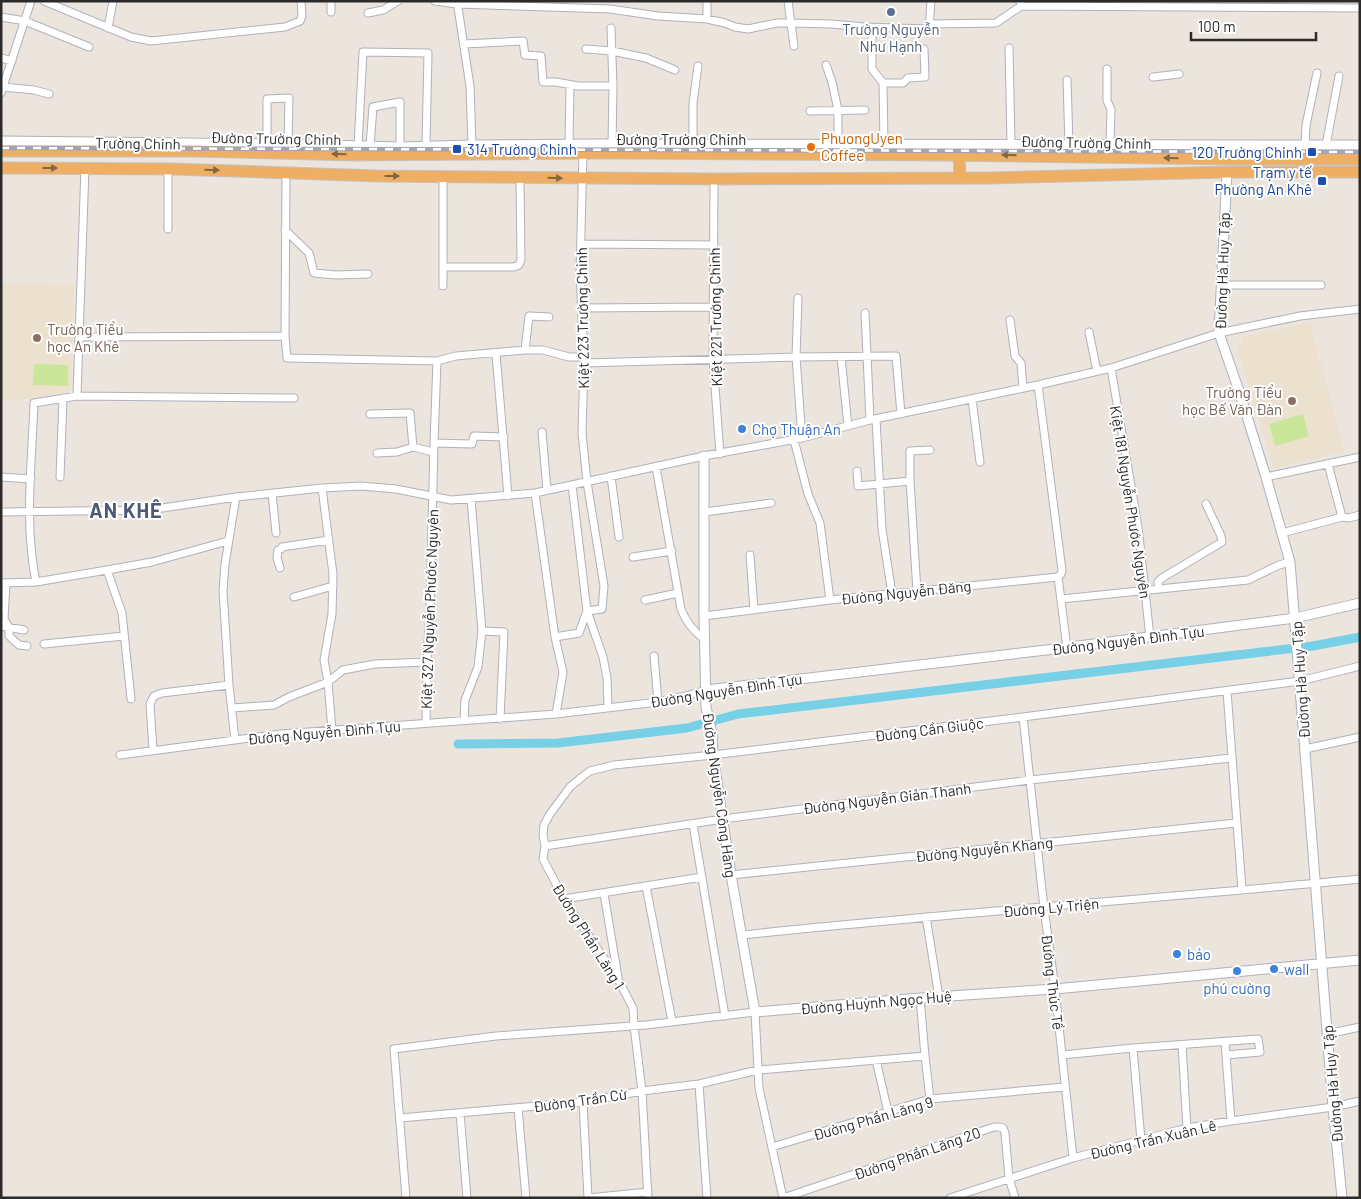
<svg xmlns="http://www.w3.org/2000/svg" width="1361" height="1199" font-family="Barlow,sans-serif">
<style>
.education{fill:#ece1cf}
.pitch{fill:#cae69b}
.lines{fill:none;stroke-linecap:round;stroke-linejoin:round}
.canal{stroke:#78d0e7;stroke-width:9}
.minor-casing{stroke:#afb1bb;stroke-width:9}
.tertiary-casing{stroke:#afb1bb;stroke-width:11}
.trunk-casing{stroke:#c4c4c4;stroke-width:13}
.minor{stroke:#fff;stroke-width:7}
.tertiary{stroke:#fff;stroke-width:9}
.trunk{stroke:#eeae64;stroke-width:11}
.rail-casing{stroke:#a1a5b4;stroke-width:4.5}
.rail{stroke:#fff;stroke-width:2.5;stroke-dasharray:8;stroke-linecap:butt}
.oneway{fill:#836645}
.service-dot{fill:#5c6f8a;stroke:#fff;stroke-width:2}
.food-dot{fill:#e8710a;stroke:#fff;stroke-width:2}
.transit-dot{fill:#1a4fb4;stroke:#fff;stroke-width:2}
.education-dot{fill:#8d6e63;stroke:#fff;stroke-width:2}
.shop-dot{fill:#3f7fe0;stroke:#fff;stroke-width:2}
.labels{text-anchor:middle;dominant-baseline:central;stroke-width:4;stroke-linejoin:round;paint-order:stroke}
.service-label{font-size:15px;fill:#4e5e75;stroke:#fff}
.street-label{font-size:15px;fill:#2b2b2b;stroke:#fff}
.food-label{font-size:15px;fill:#c56008;stroke:#fff;text-anchor:start}
.transit-label{font-size:15px;fill:#164399;stroke:#fff;text-anchor:end}
.education-label{font-size:15px;fill:#785e54;stroke:#fff;text-anchor:start}
.shop-label{font-size:15px;fill:#366cbe;stroke:#fff;text-anchor:start}
.district-label{font-size:20px;font-weight:bold;letter-spacing:1px;fill:#4e5879;stroke:#fff}
</style>
<rect width="100%" height="100%" fill="#ece5de"/>
<!-- education -->
<path class="education" d="M1,284L74,285L71,391L27,399L1,401Z
M1310,322L1344,451L1274,469L1237,350L1244,336Z"/>
<!-- pitch -->
<path class="pitch" d="M34,364L68,365V386L33,385Z
M1303,414L1309,436L1275,446L1269,424Z"/>
<g class="lines">
<!-- canal -->
<path class="canal" d="M458,744L558,743L687,728L738,714L1313,646L1360,637"/>
<defs>
<path id="minor" d="M44,1L131,37L151,41L285,27L300,21L302,16L301,1
M331,1V12
M435,1L457,4L610,9L658,16L707,19L725,23L735,27L748,29L777,23H791L831,24L864,27L929,29L931,1
M457,1L470,86L472,145
M788,1L794,46
M1020,1L1021,6L1360,8
M368,13L383,10L398,1
M1,17L25,21L89,47
M707,19V1
M929,24L996,23L1021,6
M108,28L113,1
M611,28L613,86L612,145
M872,28V69L883,83L884,145
M464,44L523,41L525,55L541,56L543,82H556L578,86H613
M1009,48L1011,144
M586,49L612,51L646,58L675,70
M1,58L12,61
M826,65L832,82L838,110V145
M1107,69V101L1111,109L1110,144
M1153,77L1179,74
M1067,80L1069,144
M883,83H903L908,78L925,77L924,49
M3,87L34,90L49,94
M1,93L31,1
M810,111L865,110
M267,144V99L289,98L288,144
M569,144L570,85
M358,145L363,52L428,53L426,146
M693,145V103L698,66
M1305,145L1306,125L1317,73
M1326,145L1339,76
M370,146L373,107L400,102V147
M168,170V229
M286,173L285,336L287,358L437,361L456,356L525,350L529,316L549,317
M443,177V286
M714,179L713,360L720,454
M285,230L309,253L314,273L336,275L368,274
M581,244L714,245
M443,267H514L519,265L521,260L520,177
M1221,285H1321
M798,298L796,357L802,438
M582,308L713,307
M865,313L870,420
M1010,320L1015,356L1021,363L1023,388
M1089,332L1097,371
M79,337L285,336
M525,350H543L569,357H584
M496,354L508,496
M841,357L848,426
M584,363L796,357L896,356L901,414
M1111,368L1138,527L1150,637
M1038,385L1062,570L1061,574L1058,577L1067,648
M77,396L85,168
M972,399L980,462
M370,414L410,413L413,447
M876,419L882,529L892,594
M542,432L547,490
M794,440L808,494L820,523L830,600
M434,443L472,444L474,436L504,437
M377,453L397,452L413,447L433,452
M1328,464L1342,517
M656,467L681,609C686,622 693,631 704,639
M857,471L858,486L910,481
M611,476L619,537
M1,477L31,479
M60,477L63,398
M1266,477L1360,457
M572,485L587,611L603,657L607,678L608,707
M322,488L333,574L332,614L324,660L328,682L332,730
M272,493L276,533
M535,493L555,637L563,672L556,714
M1,512L149,510L236,497L322,488L361,486L396,489L451,500L535,493L704,456L802,438L870,420L1038,385L1111,368L1219,333L1300,316L1360,309
M705,512L771,503
M1282,533L1342,517L1349,518L1360,515
M750,555L754,610
M633,557L672,551
M280,568L277,558L278,550L281,549L282,547L329,540
M107,570L122,613L131,699
M36,582C24,523 32,462 34,403L77,396L294,398
M1,583L36,582L107,570L152,562L228,541
M6,583L4,619L9,627V636L19,645L27,646
M1159,589L1158,582L1162,578L1222,542L1221,536L1206,504
M917,591L910,481V451L930,450
M294,597L333,586
M1061,599L1248,580L1279,565L1290,562
M645,600L678,593
M704,616L830,600L1058,577
M1,626L24,630
M482,631L504,632L500,719
M555,637L579,633L587,611L602,609L604,586L587,482L582,433L584,363L580,271L583,153
M44,644L124,636
M654,656L658,702
M229,685L223,591L225,564L236,497
M1227,691L1242,889
M232,708L274,705L289,697L328,682L343,670L375,664L427,662
M1023,717L1044,908L1055,989L1073,1158
M464,720L465,700L478,667L482,631L471,499
M426,723L427,662L430,609L434,443L437,361
M1305,749L1360,737
M153,750L150,704L154,696L162,693L229,685L235,740
M120,755L281,734L556,714L658,702L686,696L706,690
M693,824L725,1016
M545,846L723,819L1030,780L1231,758
M731,875L1236,823
M646,886L672,1021
M604,894L618,977
M564,899L702,877
M926,917L939,997
M742,935C948,913 1154,899 1360,879
M920,998L925,1056L930,1099
M1327,1034L1360,1027
M1225,1042L1231,1121
M1182,1045L1187,1128
M1133,1048L1141,1140
M1062,1055L1133,1048L1258,1039L1260,1052L1226,1055
M876,1060L888,1112
M699,1084L707,1198
M583,1102L588,1198
M518,1108L526,1198
M460,1113L467,1198
M400,1118L583,1102L642,1091L699,1084L758,1070L925,1056
M772,1147L930,1099L1065,1087
M406,1198L394,1049L496,1036L646,1025L755,1012L759,1088L783,1198
M588,1198L648,1192
M648,1198L642,1091L634,1026L633,1008L619,981L564,899L543,859L545,846L543,835L544,825L550,814L570,787L582,777L590,771L614,765L713,755L1023,717L1300,681L1360,666
M783,1198L994,1127H999L1003,1128L1005,1133L1009,1178L1015,1198
M950,1198L1073,1158L1187,1128L1231,1121L1333,1107L1360,1101"/>
<path id="tertiary" d="M1,141L288,144L400,147L472,145L595,144L1360,145
M1227,172L1219,333L1239,391L1266,477L1290,562L1333,1107L1342,1198
M704,456V616L706,707L712,734L713,755L731,875L755,1012L920,998L1055,989L1360,960
M706,690L1055,649L1295,618L1360,603"/>
<path id="trunk" d="M1,151H193L353,155L611,153L940,155L1226,159H1360
M959,155L960,178
M1,168L173,169L378,176L714,179L991,178L1227,172H1360"/>
</defs>
<!-- minor casing -->
<use href="#minor" class="minor-casing"/>
<!-- tertiary casing -->
<use href="#tertiary" class="tertiary-casing"/>
<!-- trunk casing -->
<use href="#trunk" class="trunk-casing"/>
<!-- minor -->
<use href="#minor" class="minor"/>
<!-- tertiary -->
<use href="#tertiary" class="tertiary"/>
<!-- trunk -->
<use href="#trunk" class="trunk"/>
<defs>
<path id="rail" d="M1,148L1360,152"/>
</defs>
<!-- rail casing -->
<use href="#rail" class="rail-casing"/>
<!-- rail -->
<use href="#rail" class="rail"/>
</g>
<!-- one-way arrows -->
<defs><path id="oneway-solid" d="M-6-.8H1V-3.2L6.5 0L1 3.2V.8H-6Z" transform="scale(1.25)"/></defs>
<g class="oneway">
<use href="#oneway-solid" transform="translate(339 154) rotate(-179)"/>
<use href="#oneway-solid" transform="translate(1009 155) rotate(-179)"/>
<use href="#oneway-solid" transform="translate(1171 158) rotate(-179)"/>
<use href="#oneway-solid" transform="translate(50 168)"/>
<use href="#oneway-solid" transform="translate(212 170) rotate(2)"/>
<use href="#oneway-solid" transform="translate(392 176)"/>
<use href="#oneway-solid" transform="translate(555 178) rotate(1)"/>
</g>
<!-- markers -->
<circle class="service-dot" cx="891" cy="12" r="5"/>
<circle class="food-dot" cx="811" cy="147" r="5"/>
<g class="transit-dot">
<rect x="452" y="144" width="10" height="10" rx="2.5"/>
<rect x="1307" y="147" width="10" height="10" rx="2.5"/>
<rect x="1317" y="176" width="10" height="10" rx="2.5"/>
</g>
<g class="education-dot">
<circle cx="37" cy="338" r="5"/>
<circle cx="1292" cy="401" r="5"/>
</g>
<g class="shop-dot">
<circle cx="742" cy="429" r="5"/>
<circle cx="1177" cy="954" r="5"/>
<circle cx="1274" cy="969" r="5"/>
<circle cx="1237" cy="971" r="5"/>
</g>
<g class="labels">
<!-- service labels -->
<g class="service-label">
<text x="891" y="29">Trường Nguyễn<tspan x="891" dy="17">Như Hạnh</tspan></text>
</g>
<!-- street labels -->
<g class="street-label">
<text transform="translate(276 138) rotate(1)">Đường Trường Chinh</text>
<text x="681" y="139">Đường Trường Chinh</text>
<text transform="translate(1086 142) rotate(1)">Đường Trường Chinh</text>
<text transform="translate(138 143) rotate(1)">Trường Chinh</text>
<text transform="translate(1222 271) rotate(-88)">Đường Hà Huy Tập</text>
<text transform="translate(715 317) rotate(-91)">Kiệt 221 Trường Chinh</text>
<text transform="translate(582 318) rotate(-91)">Kiệt 223 Trường Chinh</text>
<text transform="translate(1131 502) rotate(81)">Kiệt 181 Nguyễn Phước Nguyên</text>
<text transform="translate(906 592) rotate(-6)">Đường Nguyễn Đăng</text>
<text transform="translate(429 609) rotate(-88)">Kiệt 327 Nguyễn Phước Nguyên</text>
<text transform="translate(1128 640) rotate(-7)">Đường Nguyễn Đình Tựu</text>
<text transform="translate(1300 680) rotate(-94)">Đường Hà Huy Tập</text>
<text transform="translate(726 690) rotate(-9)">Đường Nguyễn Đình Tựu</text>
<text transform="translate(929 729) rotate(-7)">Đường Cần Giuộc</text>
<text transform="translate(324 732) rotate(-5)">Đường Nguyễn Đình Tựu</text>
<text transform="translate(720 795) rotate(82)">Đường Nguyễn Công Hãng</text>
<text transform="translate(887 798) rotate(-7)">Đường Nguyễn Giản Thanh</text>
<text transform="translate(984 849) rotate(-6)">Đường Nguyễn Khang</text>
<text transform="translate(1051 907) rotate(-5)">Đường Lý Triện</text>
<text transform="translate(589 936) rotate(58)">Đường Phần Lăng 1</text>
<text transform="translate(1053 982) rotate(83)">Đường Thúc Tề</text>
<text transform="translate(876 1002) rotate(-5)">Đường Huỳnh Ngọc Huệ</text>
<text transform="translate(1332 1084) rotate(-95)">Đường Hà Huy Tập</text>
<text transform="translate(580 1100) rotate(-8)">Đường Trần Cừ</text>
<text transform="translate(873 1118) rotate(-16)">Đường Phần Lăng 9</text>
<text transform="translate(1153 1139) rotate(-13)">Đường Trần Xuân Lê</text>
<text transform="translate(917 1153) rotate(-19)">Đường Phần Lăng 20</text>
</g>
<!-- food labels -->
<g class="food-label">
<text x="821" y="138">PhuongUyen<tspan x="821" dy="17">Coffee</tspan></text>
</g>
<!-- transit labels -->
<g class="transit-label">
<text x="467" y="149" text-anchor="start">314 Trường Chinh</text>
<text x="1302" y="152">120 Trường Chinh</text>
<text x="1312" y="172">Trạm y tế<tspan x="1312" dy="17">Phường An Khê</tspan></text>
</g>
<!-- education labels -->
<g class="education-label">
<text x="47" y="329">Trường Tiểu<tspan x="47" dy="17">học An Khê</tspan></text>
<text x="1282" y="392" text-anchor="end">Trường Tiểu<tspan x="1282" dy="17">học Bế Văn Đàn</tspan></text>
</g>
<!-- shop labels -->
<g class="shop-label">
<text x="752" y="429">Chợ Thuận An</text>
<text x="1187" y="954">bảo</text>
<text x="1284" y="969">wall</text>
<text x="1237" y="988" text-anchor="middle">phú cường</text>
</g>
<!-- district labels -->
<g class="district-label">
<text x="126" y="510">AN KHÊ</text>
</g>
</g>
<!-- border -->
<rect width="1361" height="1199" fill="none" stroke="#2b2b2b" stroke-width="5"/>
<!-- scale -->
<path d="M1191 32v8h125v-8" fill="none" stroke="#2b2b2b" stroke-width="2.5"/>
<text x="1198" y="32" font-size="15" fill="#2b2b2b" stroke="#ffffff" stroke-width="4" paint-order="stroke">100 m</text>
</svg>
